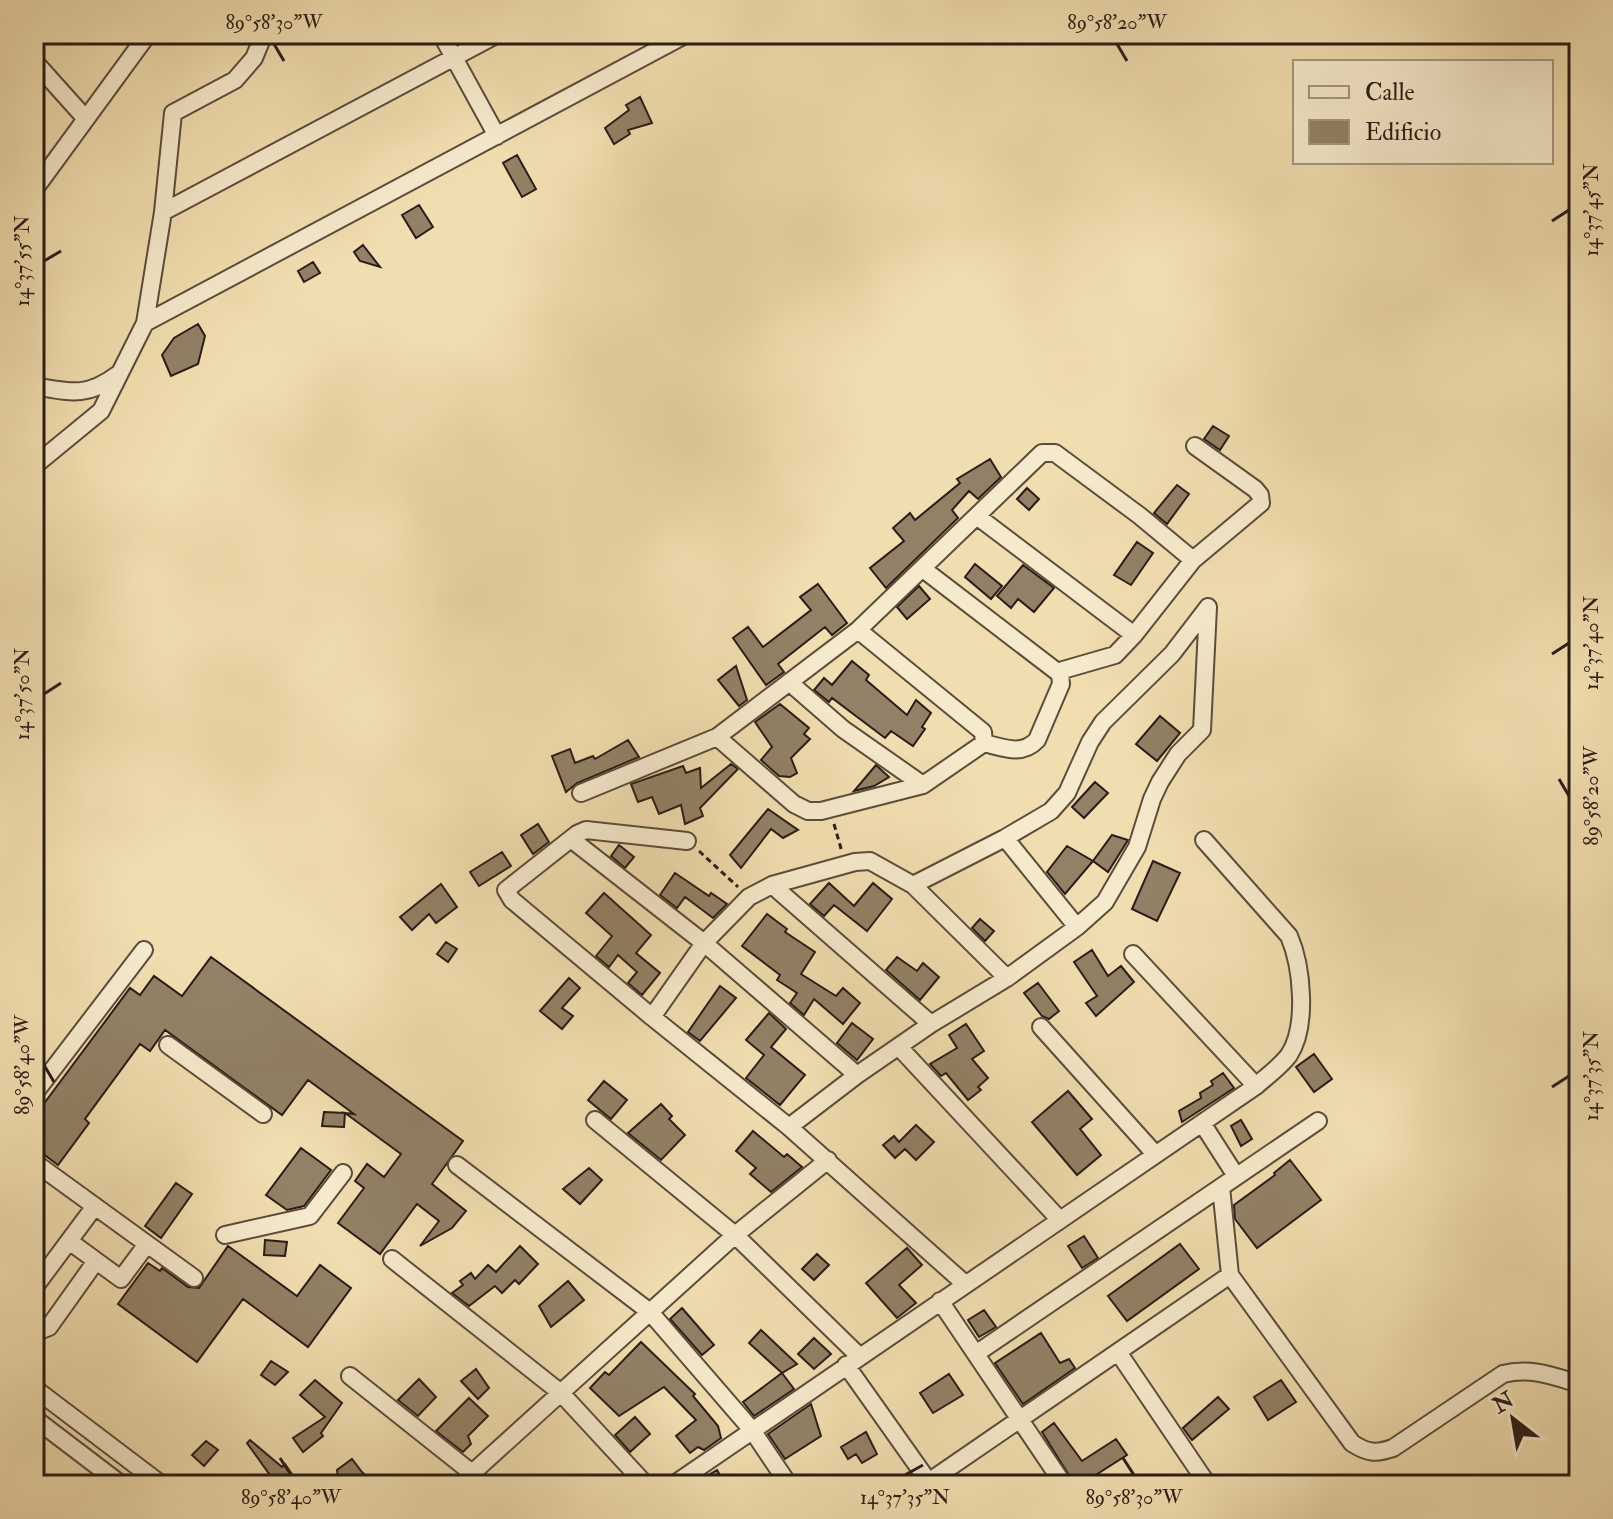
<svg xmlns="http://www.w3.org/2000/svg" width="1613" height="1519" font-family="'IM FELL Double Pica',serif">
<style>
.building{fill:#928166;stroke:#2b1c16;stroke-width:2}
.lines{fill:none;stroke-linecap:round;stroke-linejoin:round}
.minor-casing{stroke:#5c4c3c;stroke-width:20}
.path{stroke:#2b1c16;stroke-width:3;stroke-dasharray:6 4;stroke-linecap:butt}
.minor{stroke:#f6eacc;stroke-width:16}
.ticks{fill:none;stroke:#2b1c16;stroke-width:3}
.neatline{fill:none;stroke:#2b1c16;stroke-width:3}
.ticks-label{font-size:20px;text-anchor:middle;fill:#2b1c16}
</style>
<rect width="100%" height="100%" fill="#f1deb0"/>
<filter id="stains"><feTurbulence type="fractalNoise" baseFrequency=".0025" numOctaves="4"/><feColorMatrix values="0 0 0 0 .2 0 0 0 0 .09 0 0 0 0 .02 0 0 0 .5 -.17"/></filter>
<radialGradient id="worn" r=".72"><stop offset=".6" stop-color="#630" stop-opacity="0"/><stop offset="1" stop-color="#630" stop-opacity=".3"/></radialGradient>
<!-- building -->
<path class="building" d="M640,97L652,123L628,130L630,134L614,144L605,128L629,110L626,105Z
M517,155L536,189L522,197L503,163Z
M419,205L433,227L416,238L402,215Z
M363,245L380,267L360,261L354,252Z
M313,262L320,273L304,282L298,271Z
M198,324L205,336L198,364L171,376L162,355L174,338Z
M1213,426L1229,436L1220,450L1204,439Z
M990,459L1001,477L978,499L969,491L952,510L958,518L886,588L870,568L904,541L893,528L910,513L915,520L960,483L957,479Z
M1177,485L1189,494L1167,524L1154,513Z
M1027,488L1039,499L1029,510L1017,499Z
M1137,542L1153,553L1131,585L1114,575Z
M975,564L1002,586L991,599L965,577Z
M1023,565L1054,588L1034,612L1018,599L1011,608L997,596Z
M818,584L847,623L832,635L825,627L778,664L784,672L766,685L733,638L748,627L763,647L811,610L800,597Z
M919,586L930,599L907,619L897,607Z
M852,661L869,675L866,680L907,715L916,700L931,713L922,727L925,729L913,746L891,731L885,738L832,698L829,702L814,690L824,678L832,685Z
M736,666L747,700L739,706L718,680Z
M780,704L809,728L804,734L810,739L791,758L797,773L790,777L779,776L761,760L772,747L755,722Z
M1160,716L1180,733L1157,761L1136,744Z
M628,740L639,757L577,783L566,792L552,756L570,749L575,763L593,756L595,759Z
M731,764L738,769L700,808L703,816L685,824L681,805L659,814L652,797L638,802L631,784L683,766L686,773L700,768L701,788Z
M876,765L889,777L874,786L854,791Z
M1095,782L1108,793L1084,818L1072,807Z
M768,809L798,830L783,838L771,829L741,868L730,855Z
M538,824L549,842L533,854L521,835Z
M1112,835L1128,840L1108,872L1093,861Z
M619,845L634,857L625,868L611,856Z
M1067,846L1093,861L1065,894L1047,872Z
M502,852L511,866L479,886L470,872Z
M1153,861L1180,873L1157,921L1132,909Z
M675,873L709,896L711,893L727,904L713,918L685,897L677,908L660,895Z
M829,883L854,906L873,883L892,899L867,931L834,905L824,916L810,904Z
M441,884L457,907L436,923L429,914L412,930L400,917Z
M604,893L651,935L636,953L660,973L642,995L628,983L637,972L618,955L609,967L596,956L612,936L586,913Z
M767,914L787,929L785,932L815,952L801,974L836,996L843,988L860,1003L843,1024L814,999L804,1015L790,1003L797,993L777,980L780,975L742,946Z
M980,919L994,931L985,941L972,928Z
M446,942L457,949L448,962L437,954Z
M1092,950L1108,976L1121,966L1134,982L1096,1016L1086,1003L1097,996L1074,962Z
M211,957L463,1141L432,1184L466,1211L452,1228L420,1246L439,1221L417,1204L380,1254L338,1223L364,1188L355,1181L367,1164L384,1177L401,1154L345,1113L354,1114L308,1080L282,1115L165,1030L150,1051L140,1044L85,1119L89,1123L58,1165L34,1147V1117L130,988L140,995L154,976L182,996Z
M897,957L917,971L923,963L939,977L920,1000L886,970Z
M569,978L580,988L562,1008L573,1016L562,1029L540,1011Z
M1038,983L1059,1011L1049,1019L1042,1016L1024,993Z
M720,986L736,998L700,1041L688,1032Z
M769,1013L786,1029L771,1047L805,1075L780,1105L746,1078L764,1055L746,1040Z
M852,1023L873,1039L857,1060L837,1043Z
M966,1024L984,1051L972,1059L988,1078L978,1087L981,1090L968,1100L946,1073L941,1076L930,1064L957,1048L949,1035Z
M1314,1054L1332,1079L1314,1092L1296,1067Z
M1223,1073L1234,1088L1182,1122L1179,1111L1201,1098L1200,1093L1213,1085L1211,1081Z
M604,1081L627,1100L611,1119L588,1100Z
M1068,1091L1092,1119L1080,1129L1101,1155L1077,1175L1032,1122Z
M661,1104L672,1116L669,1119L685,1135L661,1160L628,1133Z
M324,1112L345,1113L344,1127L322,1126Z
M1241,1120L1252,1139L1241,1146L1231,1126Z
M916,1125L934,1142L916,1160L905,1149L895,1158L883,1145L894,1136L899,1142Z
M753,1131L784,1157L787,1154L802,1167L771,1192L750,1174L756,1168L736,1151Z
M301,1148L331,1170L304,1206L287,1210L266,1195Z
M1290,1160L1321,1200L1257,1248L1235,1219L1234,1205L1275,1175L1274,1173Z
M589,1168L602,1180L580,1204L563,1189Z
M176,1183L192,1194L161,1238L145,1226Z
M1084,1236L1098,1258L1082,1268L1068,1246Z
M265,1240L287,1242L285,1256L264,1255Z
M1180,1244L1199,1269L1127,1321L1108,1296Z
M228,1246L297,1296L320,1265L351,1288L308,1347L243,1299L197,1362L118,1304L148,1263L160,1271L162,1268L188,1287L199,1288Z
M520,1246L538,1264L519,1284L515,1280L502,1293L495,1286L469,1306L452,1293L463,1285L460,1281L471,1273L475,1279L488,1265L496,1272Z
M907,1248L922,1265L899,1285L916,1303L897,1318L866,1283Z
M817,1254L829,1265L814,1280L802,1269Z
M568,1281L584,1300L551,1327L539,1306Z
M682,1308L714,1345L702,1355L670,1319Z
M984,1310L996,1327L979,1337L968,1320Z
M761,1330L797,1364L782,1373L749,1343Z
M1041,1333L1060,1363L1069,1359L1075,1368L1023,1404L995,1363Z
M814,1338L831,1354L814,1369L798,1354Z
M641,1342L695,1394L693,1396L718,1426L721,1438L704,1450L698,1447L690,1453L676,1436L696,1420L664,1387L619,1416L590,1388L605,1372L609,1375Z
M271,1361L288,1372L275,1385L261,1375Z
M476,1369L489,1388L478,1399L461,1381Z
M782,1373L794,1389L754,1416L743,1402Z
M949,1374L963,1395L933,1413L920,1393Z
M419,1379L436,1397L418,1416L398,1400Z
M315,1380L342,1403L321,1433L323,1436L303,1452L293,1438L325,1417L300,1395Z
M1281,1380L1296,1402L1268,1420L1254,1397Z
M1218,1397L1229,1409L1192,1440L1183,1428Z
M469,1398L488,1416L468,1436L471,1444L463,1452L436,1431Z
M811,1404L821,1436L785,1459L768,1434Z
M635,1417L650,1434L630,1452L615,1435Z
M1054,1423L1082,1461L1116,1439L1127,1455L1080,1485H1075L1042,1432Z
M866,1432L877,1454L862,1463L856,1454L848,1459L841,1447Z
M250,1440L282,1467L285,1464L294,1477L283,1485H277L247,1443Z
M206,1441L218,1450L204,1466L192,1455Z
M352,1459L362,1472L375,1485H339L337,1470Z
M717,1470L726,1485H692L700,1480Z"/>
<g class="lines">
<defs>
<path id="minor" d="M441,34L497,136
M34,61L86,119
M34,190L148,34
M163,212L498,34
M145,323L687,34
M34,386C70,392 86,398 117,375
M34,466L101,411L145,323L163,212L173,113L235,80L254,58L264,34
M978,517L1134,635
M923,569L1060,674
M789,682L843,729L923,785
M717,737L794,804L808,811H821L923,785L984,743L983,732L858,630
M984,743C1004,748 1022,756 1037,740L1061,684L1060,674L1063,670L1115,655L1134,635L1193,560L1261,503L1260,495L1255,489L1195,446
M581,793L717,737L858,630L1042,453H1055L1140,516L1193,560
M1005,838L1077,927
M571,839L704,943L857,1075
M772,885L931,1024
M913,885L1007,978
M1133,954L1256,1086
M652,1017L512,900L506,890L577,834L586,830L687,841
M1041,1027L1155,1154
M168,1045L263,1114
M899,1047L1059,1219
M34,1094L144,950
M595,1120L735,1235L859,1356
M1202,1123L1236,1176
M789,1127L857,1075L931,1024L1007,978L1077,927L1105,902L1137,847L1152,799L1160,782L1178,754L1202,730L1208,607
M34,1162L194,1278
M457,1165L650,1312L752,1430L789,1485
M1221,1187L1230,1275L1352,1443C1367,1453 1376,1454 1393,1448L1503,1374C1530,1367 1553,1376 1579,1384
M225,1235L310,1216L343,1173
M69,1241L121,1279L147,1244
M392,1259L561,1393L646,1485
M964,1283L789,1127L652,1017L704,943L749,897L772,885L855,862L870,861L913,885L1005,838L1051,811L1067,793L1090,742L1103,722L1172,654L1208,607
M34,1288L95,1206
M940,1301L1064,1485
M34,1333L49,1327L96,1261
M1118,1352L1208,1485
M977,1353L1318,1121
M846,1365L931,1485
M350,1376L472,1473L483,1485
M34,1388L162,1485
M34,1418L122,1485
M459,1485L735,1235L828,1160
M673,1485L1256,1086C1266,1077 1281,1066 1289,1055C1308,1026 1302,966 1289,936L1204,840
M924,1485L1230,1275"/>
</defs>
<!-- minor casing -->
<use href="#minor" class="minor-casing"/>
<!-- path -->
<path class="path" d="M834,824L842,852
M699,851L738,887"/>
<!-- minor -->
<use href="#minor" class="minor"/>
</g>
<!-- ticks -->
<path class="ticks" d="M274,44L284,61M1117,44L1127,61M1552,221L1569,210M44,261L61,251M1552,654L1569,643M44,694L61,683M1559,779L1569,796M44,1065L54,1082M1552,1087L1569,1076M280,1458L291,1475M1123,1458L1134,1475M905,1475L923,1465"/>
<!-- margin -->
<rect width="1613" height="1519" fill="none" stroke="#f1deb0" stroke-width="88"/>
<!-- legend -->
<rect x="1293" y="60" width="260" height="104" fill="#f6eacc" stroke="#a59883" stroke-width="2"/>
<rect x="1309" y="86" width="40" height="12" fill="#f6eacc" stroke="#a59883" stroke-width="2"/>
<text x="1365" y="100" font-size="24" fill="#2b1c16">Calle</text>
<rect x="1309" y="120" width="40" height="24" fill="#928166" stroke="#a59883" stroke-width="2"/>
<text x="1365" y="140" font-size="24" fill="#2b1c16">Edificio</text>
<!-- north arrow -->
<g transform="translate(1513 1419) rotate(329)" stroke="#f6eacc" stroke-width="6" paint-order="stroke">
<path d="M0-6L14 30L0 20L-14 30Z" fill="#2b1c16"/>
<text y="-12" font-size="22" font-weight="bold" text-anchor="middle" fill="#2b1c16">N</text>
</g>
<rect x="44" y="44" width="1525" height="1431" class="neatline"/>
<g class="ticks-label">
<text x="274" y="29">89°58'30"W</text>
<text x="1117" y="29">89°58'20"W</text>
<text transform="translate(1591 210) rotate(-90)" y="7">14°37'45"N</text>
<text transform="translate(22 261) rotate(-90)" y="7">14°37'55"N</text>
<text transform="translate(1591 643) rotate(-90)" y="7">14°37'40"N</text>
<text transform="translate(22 694) rotate(-90)" y="7">14°37'50"N</text>
<text transform="translate(1591 796) rotate(-90)" y="7">89°58'20"W</text>
<text transform="translate(22 1065) rotate(-90)" y="7">89°58'40"W</text>
<text transform="translate(1591 1076) rotate(-90)" y="7">14°37'35"N</text>
<text x="291" y="1504">89°58'40"W</text>
<text x="905" y="1504">14°37'35"N</text>
<text x="1134" y="1504">89°58'30"W</text>
</g>
<rect width="100%" height="100%" filter="url(#stains)"/>
<rect width="100%" height="100%" fill="url(#worn)"/>
</svg>
